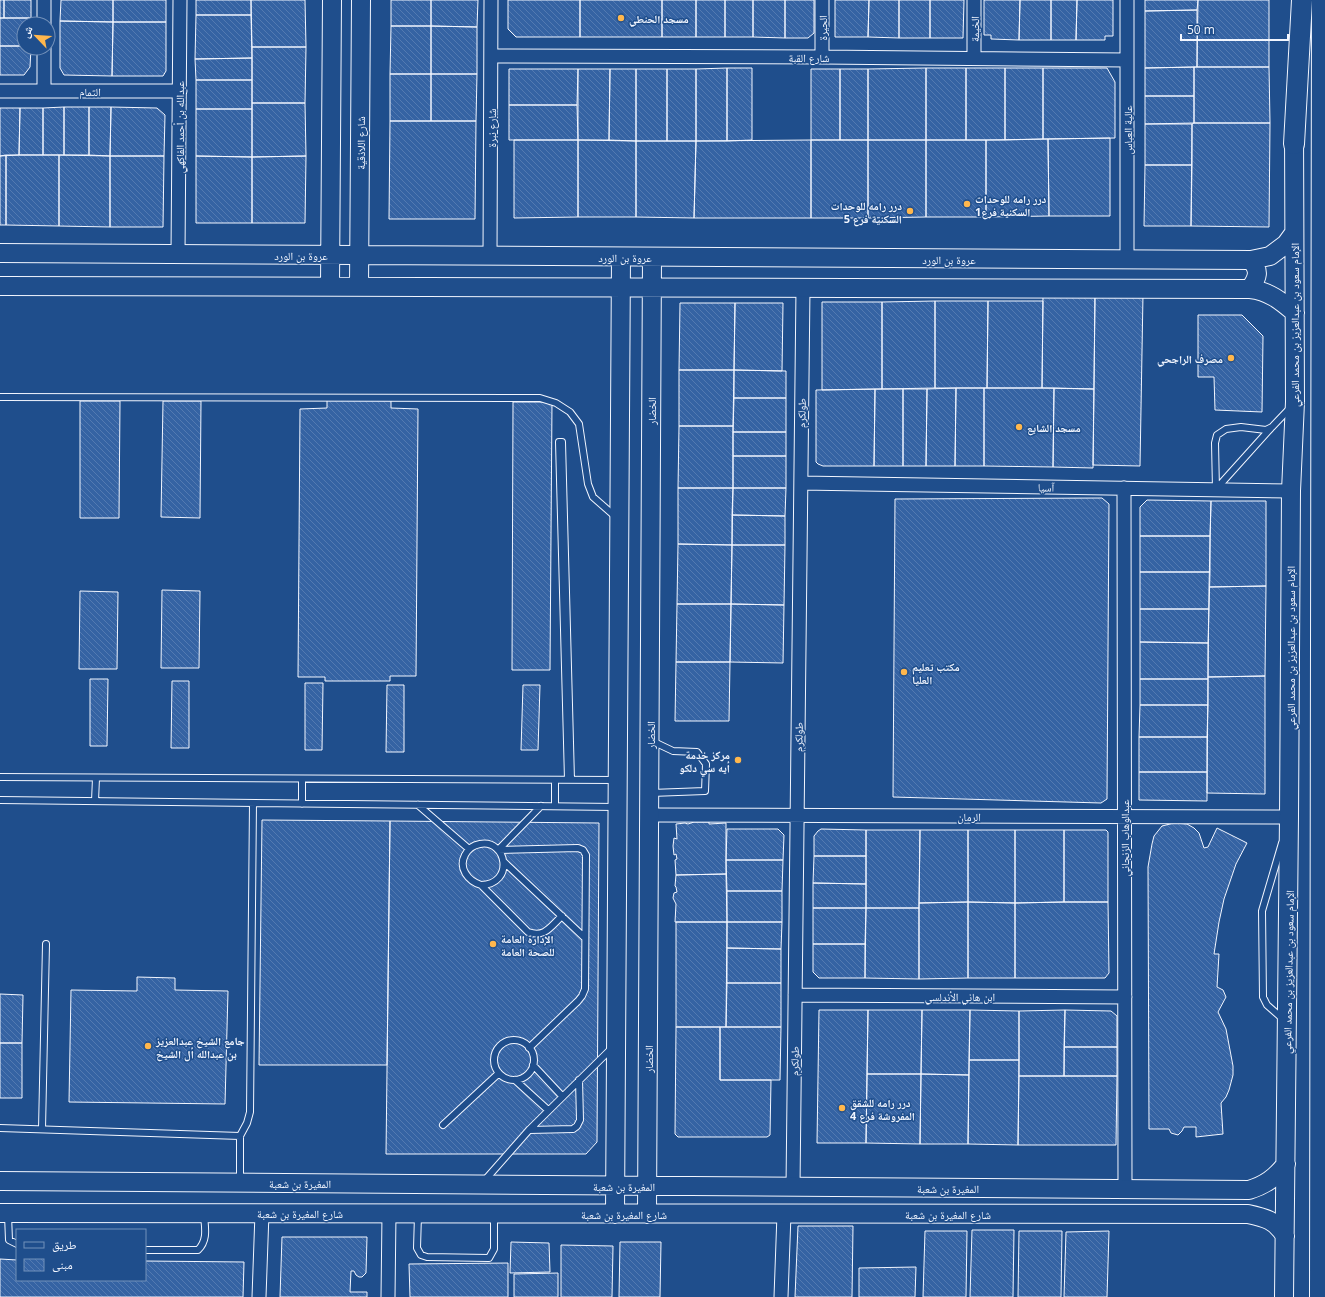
<svg xmlns="http://www.w3.org/2000/svg" width="1325" height="1297" font-family="'Open Sans','Noto Naskh Arabic',sans-serif">
<style>
.building{fill:url(#building-back-hatch);stroke:#f2f6ff}
.lines{fill:none;stroke-linecap:round;stroke-linejoin:round}
.lane-casing{stroke:#f2f6ff;stroke-width:8}
.street-casing{stroke:#f2f6ff;stroke-width:15}
.secondary-casing{stroke:#f2f6ff;stroke-width:20}
.primary-casing{stroke:#f2f6ff;stroke-width:22}
.lane{stroke:#1f4e8c;stroke-width:6}
.street{stroke:#1f4e8c;stroke-width:13}
.secondary{stroke:#1f4e8c;stroke-width:18}
.primary{stroke:#1f4e8c;stroke-width:20}
.poi-dot{fill:#ffb74d;stroke:#1f4e8c;stroke-width:1.5}
.labels{text-anchor:middle;dominant-baseline:central;stroke-width:3;stroke-linejoin:round;paint-order:stroke}
.poi-label{font-size:11px;font-weight:bold;fill:#f2f6ff;stroke:#1f4e8c;text-anchor:start}
.street-label{font-size:11px;fill:#f2f6ff;stroke:#1f4e8c}
</style>
<defs>
<pattern id="building-back-hatch" width="6" height="6" patternUnits="userSpaceOnUse"><rect width="6" height="6" fill="#3563a3"/><path d="M-1 5l2 2M0 0l6 6M5-1l2 2" fill="none" stroke="#537ab1"/></pattern>
</defs>
<rect width="100%" height="100%" fill="#1f4e8c"/>
<!-- building -->
<path class="building" d="M0,0H4V18H0Z
M4,0H31V18H4Z
M61,0H113V22L60,21Z
M113,0H166V22H113Z
M196,0H251V15H196Z
M251,0H305L306,47H252Z
M391,0H431V26H391Z
M431,0H478L477,27L431,26Z
M508,0H580V37H516L508,29Z
M580,0H662V37H580Z
M662,0H696V37H662Z
M696,0H725V37H696Z
M725,0H753V37H725Z
M753,0H785V38L753,37Z
M785,0H814V33L808,38H785Z
M835,0H869L868,37H835Z
M869,0H899V38L868,37Z
M899,0H930V38H899Z
M930,0H964L963,38H930Z
M984,0H1020L1019,40L991,39V35H984Z
M1020,0H1051V40H1019Z
M1051,0H1077L1076,40H1051Z
M1077,0H1113V36H1105V40H1076Z
M1145,0H1198L1197,10L1145,11Z
M1198,0H1269V67H1197Z
M1197,10V67L1145,68V11Z
M196,15H251L252,58L195,59Z
M0,18H31V24H24V46H0Z
M60,21L113,22L112,76L64,75L60,68Z
M113,22H166V71L163,76H112Z
M391,26H431V74H390Z
M431,26L477,27V74H431Z
M0,46H24V48H31L30,67L24,75H0Z
M252,47H306L305,103H252Z
M252,58V80H196L195,59Z
M1194,67V96H1145V68Z
M1194,67H1269L1270,123H1194Z
M727,68H752V140L727,141Z
M727,68V141H696V69Z
M926,68V140H868V69Z
M926,68H966V140H926Z
M966,68H1005V140H966Z
M1005,68H1043V139L1005,140Z
M1043,68H1107L1115,82V138L1043,139Z
M509,69H578L577,105H509Z
M578,69H610L609,140H578Z
M610,69H636V141L609,140Z
M636,69H667V141H636Z
M667,69H696V141H667Z
M811,69H840V140H811Z
M840,69H868V140H840Z
M390,74H431V121H390Z
M431,74H477L476,121H431Z
M196,80H252V109H196Z
M1145,96H1194V123L1145,124Z
M252,103H305L306,156L252,157Z
M509,105H577L578,140H509Z
M64,107V155H43V108Z
M64,107H89V155H64Z
M89,107H111L110,156L89,155Z
M111,107L157,108L165,115L164,156H110Z
M0,108H20L19,155L0,156Z
M20,108H43V155H19Z
M196,109H252V157L196,156Z
M390,121H476L475,219H389Z
M1194,123H1270L1269,227L1191,226L1192,124Z
M1145,124H1192V165H1145Z
M1110,138V216H1049L1048,139Z
M1048,139L1049,216L986,217V140Z
M514,140H578V217L514,218Z
M578,140L636,141V217H578Z
M811,140V218H694L696,141Z
M811,140H868V218H811Z
M868,140H926V217L868,218Z
M926,140H986V217H926Z
M636,141H696L694,218L636,217Z
M6,155V225H0V156Z
M6,155H59V226L6,225Z
M59,155L110,156V227L59,226Z
M110,156H164L163,227H110Z
M196,156L252,157V223H196Z
M306,156L305,223H252V157Z
M1145,165H1192L1191,226H1144Z
M1043,293L1095,294L1094,389L1042,388Z
M1095,294H1143L1140,466L1093,465Z
M935,301H988L987,388H935Z
M935,301V388L882,389V302Z
M988,301H1043L1042,388H987Z
M822,302H882V389L822,390Z
M680,303H735L734,370H679Z
M735,303H783L782,371L734,370Z
M1198,315H1242L1263,336L1262,412L1215,410L1214,377H1198Z
M679,370H734L733,426H679Z
M734,370L786,371V398H734Z
M956,388H984V466H955Z
M956,388L955,466H926L927,389Z
M984,388H1054L1053,467L984,466Z
M1054,388L1094,389L1093,468L1053,467Z
M875,389H903V466H874Z
M875,389L874,466H823L818,464L816,462V390Z
M903,389H927L926,466H903Z
M734,398H786V432H733Z
M327,400H391V408L418,409L416,676H390V681H325V677H298L300,409L327,408Z
M80,401H120L119,518H80Z
M163,401H201L200,518L161,517Z
M513,402H552L550,670H512Z
M679,426H733V488H678Z
M733,432H786V456H733Z
M733,456H786V488H733Z
M678,488H733L732,545L678,544Z
M733,488H786L785,516L732,515Z
M1102,498L1109,504L1107,799L1101,803L893,797L895,499Z
M1147,500L1211,501L1210,536H1140V507Z
M1211,501H1266V586L1209,587Z
M732,515L785,516V545H732Z
M1140,536H1210V572H1140Z
M678,544L732,545L731,604H677Z
M732,545H785L784,605L731,604Z
M1140,572H1210L1209,609H1140Z
M1266,586L1265,676L1208,677L1209,587Z
M162,590L200,591L199,668H161Z
M80,591L118,592L117,669H79Z
M677,604H731L730,662H676Z
M731,604L784,605L783,663L730,662Z
M1140,609H1209L1208,643L1140,642Z
M1140,642L1208,643V679H1140Z
M676,662H730L729,721H675Z
M1265,676V794L1207,793L1208,677Z
M90,679H108L107,746H90Z
M1140,679H1208V705H1140Z
M172,681H189V748H171Z
M305,683H323L322,750H305Z
M387,685H404V752H386Z
M523,685H540L538,750H521Z
M1140,705H1208L1207,737H1139Z
M1139,737H1207V772H1139Z
M1139,772H1207V801L1139,800Z
M262,820L390,821L387,1065H259Z
M390,821L599,823L597,1142L586,1154H386Z
M694,822H709V824L726,823V874L676,875L675,860L677,859L676,854L674,855L673,846L674,838L677,839L676,824L685,823L688,824Z
M1174,823L1187,824L1194,828L1199,833L1204,848L1208,847L1217,828L1247,843L1236,864L1224,899L1219,922L1214,954H1219L1217,987L1223,990L1226,997L1218,1012L1226,1029L1233,1066V1075L1229,1090L1226,1097L1221,1103L1223,1134L1196,1137V1127H1184L1182,1131L1178,1135L1171,1133L1169,1129H1149L1148,867L1152,844L1154,836L1162,826Z
M727,829H778L784,835L783,860H726Z
M821,829L866,830V856H814V836L818,831Z
M866,830H920L919,908H866Z
M920,830H968V902L919,903Z
M968,830H1015V903L968,902Z
M1015,830H1064V902L1015,903Z
M1064,830H1106L1108,832V902H1064Z
M814,856H866V884L813,883Z
M726,860H783L782,891H727Z
M726,874L727,922H675L676,904L673,898L674,893L677,892L676,887L675,886L676,875Z
M813,883L866,884V908H813Z
M727,891H782V922H727Z
M968,902V978L919,979V903Z
M968,902L1015,903V978H968Z
M1064,902H1108L1109,973L1105,978H1015V903Z
M813,908H866L865,944H813Z
M866,908H919V979L865,978Z
M676,922H727L726,1027H676Z
M727,922H782L781,949L727,948Z
M813,944H865V978H819L813,972Z
M727,948L781,949V983H727Z
M137,977L175,978V990L228,991L225,1104L69,1102L71,990L137,991Z
M727,983H781V1027H726Z
M0,994L23,995L22,1043H0Z
M819,1010H868L866,1143H817Z
M868,1010H922L921,1074H867Z
M922,1010H970L969,1075L921,1074Z
M970,1010L1019,1011V1060H969Z
M1065,1010L1111,1011L1117,1016V1047H1064Z
M1065,1010L1064,1076H1019V1011Z
M676,1027H720V1080H771L770,1135L767,1137H678L675,1134Z
M720,1027H781L780,1080H720Z
M0,1043H22V1098H0Z
M1064,1047H1117V1076H1064Z
M969,1060H1019L1018,1145L968,1144Z
M867,1074H921L920,1144L866,1143Z
M921,1074L969,1075L968,1144H920Z
M1019,1076H1117L1116,1145H1018Z
M798,1226H853L852,1297H795Z
M972,1230H1014L1013,1297H970Z
M925,1231H967L966,1297H923Z
M1019,1231H1062L1061,1297H1018Z
M1109,1231L1107,1297H1064L1066,1232Z
M282,1237H367L366,1273L362,1277H359L356,1275L354,1271H351L350,1292H367V1297H280Z
M511,1242L549,1243L550,1272L510,1273Z
M620,1242H661L660,1297H619Z
M561,1245L613,1246L612,1297H561Z
M0,1259L17,1260V1280H145V1261L244,1262L243,1297H0Z
M508,1263V1297H410L409,1264Z
M916,1267L915,1297H859V1268Z
M558,1273V1297H514V1274Z"/>
<g class="lines">
<defs>
<path id="lane" d="M0,397L540,398L556,403L570,412L579,424L588,484L593,497L617,518
M1217,488L1271,428
M1216,490L1215,443L1217,435L1226,429L1241,427L1266,430L1272,427L1291,407
M0,777L616,780
M568,780L559,442H562L571,780
M651,793L705,791L706,764L697,752L673,751L652,741
M0,800L616,807
M95,801L96,778
M302,804V779
M418,805L469,849
M555,806V780
M1282,843L1262,911L1263,997L1267,1005L1283,1019
M498,850L578,848L583,850L586,855L585,989L582,996L578,1001L529,1048
M498,850L541,806
M504,862L585,938
M481,885C515,884 507,839 480,844C474,845 468,849 465,855C458,868 468,881 481,885L528,932C545,938 550,927 562,916
M494 1060a20 20 0 1 1 40 0a20 20 0 1 1-40 0Z
M533,1065L562,1096
M515,1080L548,1110
M443,1125L499,1073
M0,1128L240,1136V1181
M42,1129L46,944
M529,1130L573,1129L577,1126L580,1120L579,1080
M240,1136L247,1123L250,1112L253,803
M485,1180L529,1130L613,1047
M8,1215L9,1240L17,1244
M418,1215L417,1248L421,1255L427,1257L489,1258L494,1249V1216
M145,1250H198C208,1240 205,1228 204,1215"/>
<path id="street" d="M974,0V58
M44,24V0
M491,56L822,57L1126,60
M822,57V0
M0,91H180
M44,91V48
M178,254L180,0
M490,256L491,0
M1127,260V0
M801,483L1291,491
M1124,488L1125,1189
M649,815L1289,817
M795,995L1125,997
M793,1187L803,288
M259,1297L262,1213
M388,1297L389,1214
M781,1297L784,1214"/>
<path id="secondary" d="M0,253L1251,260L1270,256L1286,244L1294,233
M0,286L1250,289C1269,291 1281,301 1295,313
M330,286L332,0
M359,287L361,0
M1250,289C1258,277 1260,271 1251,260
M0,1181L1249,1190C1265,1185 1275,1178 1286,1164
M0,1213L1248,1214C1266,1218 1275,1220 1285,1236
M615,1214L621,257
M647,1214L652,257
M1284,1297L1289,817L1291,491L1295,402L1294,129"/>
<path id="primary" d="M1294,144L1302,0
M1320,1297L1322,0"/>
</defs>
<!-- lane casing -->
<use href="#lane" class="lane-casing"/>
<!-- street casing -->
<use href="#street" class="street-casing"/>
<!-- secondary casing -->
<use href="#secondary" class="secondary-casing"/>
<!-- primary casing -->
<use href="#primary" class="primary-casing"/>
<!-- lane -->
<use href="#lane" class="lane"/>
<!-- street -->
<use href="#street" class="street"/>
<!-- secondary -->
<use href="#secondary" class="secondary"/>
<!-- primary -->
<use href="#primary" class="primary"/>
</g>
<!-- markers -->
<g class="poi-dot">
<circle cx="621" cy="18" r="4"/>
<circle cx="967" cy="204" r="4"/>
<circle cx="910" cy="211" r="4"/>
<circle cx="1231" cy="358" r="4"/>
<circle cx="1019" cy="427" r="4"/>
<circle cx="904" cy="672" r="4"/>
<circle cx="738" cy="760" r="4"/>
<circle cx="493" cy="944" r="4"/>
<circle cx="148" cy="1046" r="4"/>
<circle cx="842" cy="1108" r="4"/>
</g>
<g class="labels">
<!-- poi labels -->
<g class="poi-label">
<text x="629" y="18">مسجد الحنطي</text>
<text x="975" y="198">درر رامه للوحدات<tspan x="975" dy="13">السكنية فرع1</tspan></text>
<text x="902" y="205" text-anchor="end">درر رامه للوحدات<tspan x="902" dy="13">السكنية فرع 5</tspan></text>
<text x="1223" y="358" text-anchor="end">مصرف الراجحي</text>
<text x="1027" y="427">مسجد الشايع</text>
<text x="912" y="666">مكتب تعليم<tspan x="912" dy="13">العليا</tspan></text>
<text x="730" y="754" text-anchor="end">مركز خدمة<tspan x="730" dy="13">أيه سي دلكو</tspan></text>
<text x="501" y="938">الإدارة العامة<tspan x="501" dy="13">للصحة العامة</tspan></text>
<text x="156" y="1040">جامع الشيخ عبدالعزيز<tspan x="156" dy="13">بن عبدالله أل الشيخ</tspan></text>
<text x="850" y="1102">درر رامه للشقق<tspan x="850" dy="13">المفروشة فرع 4</tspan></text>
</g>
<!-- street labels -->
<g class="street-label">
<text transform="translate(822 28) rotate(-90)">الحيرة</text>
<text transform="translate(974 29) rotate(-90)">الخيمة</text>
<text x="809" y="57">شارع القبة</text>
<text x="90" y="91">التمام</text>
<text transform="translate(179 127) rotate(-90)">عبدالله بن أحمد الفاكهي</text>
<text transform="translate(491 128) rotate(-90)">شارع نبرة</text>
<text transform="translate(1127 130) rotate(-90)">عالية العباس</text>
<text transform="translate(360 143) rotate(-90)">شارع اللاذقية</text>
<text x="301" y="255">عروة بن الورد</text>
<text x="625" y="257">عروة بن الورد</text>
<text x="949" y="259">عروة بن الورد</text>
<text transform="translate(1294 325) rotate(-90)">الإمام سعود بن عبدالعزيز بن محمد الفرعي</text>
<text transform="translate(651 411) rotate(-90)">الخضار</text>
<text transform="translate(801 413) rotate(-89)">طولكرم</text>
<text transform="translate(1046 487) rotate(1)">آسيا</text>
<text transform="translate(1290 648) rotate(-90)">الإمام سعود بن عبدالعزيز بن محمد الفرعي</text>
<text transform="translate(650 735) rotate(-90)">الخضار</text>
<text transform="translate(798 737) rotate(-89)">طولكرم</text>
<text x="969" y="816">الرمان</text>
<text transform="translate(1124 838) rotate(-90)">عبدالوهاب الزنجاني</text>
<text transform="translate(1288 972) rotate(-89)">الإمام سعود بن عبدالعزيز بن محمد الفرعي</text>
<text x="960" y="996">ابن هاني الأندلسي</text>
<text transform="translate(648 1059) rotate(-90)">الخضار</text>
<text transform="translate(794 1061) rotate(-89)">طولكرم</text>
<text x="300" y="1183">المغيرة بن شعبة</text>
<text x="624" y="1186">المغيرة بن شعبة</text>
<text x="948" y="1188">المغيرة بن شعبة</text>
<text x="300" y="1213">شارع المغيرة بن شعبة</text>
<text x="624" y="1214">شارع المغيرة بن شعبة</text>
<text x="948" y="1214">شارع المغيرة بن شعبة</text>
</g>
</g>
<!-- legend -->
<rect x="16" y="1229" width="130" height="52" fill="#1f4e8c" stroke="#7391ba"/>
<rect x="24" y="1242" width="20" height="6" fill="#1f4e8c" stroke="#7391ba"/>
<text x="52" y="1249" font-size="12" fill="#f2f6ff">طريق</text>
<rect x="24" y="1259" width="20" height="12" fill="url(#building-back-hatch)" stroke="#7391ba"/>
<text x="52" y="1269" font-size="12" fill="#f2f6ff">مبنى</text>
<!-- north arrow -->
<g transform="translate(36 36) rotate(295)"><circle r="19" fill="#1f4e8c" stroke="#7391ba"/>
<path d="M0-3L7 15L0 10L-7 15Z" fill="#ffb74d"/>
<text y="-6" font-size="11" font-weight="bold" text-anchor="middle" fill="#f2f6ff">ش</text>
</g>
<!-- scale -->
<path d="M1181 34v6h107v-6" fill="none" stroke="#f2f6ff" stroke-width="2"/>
<text x="1187" y="34" font-size="12" fill="#f2f6ff" stroke="#1f4e8c" stroke-width="3" paint-order="stroke">50 m</text>
</svg>
